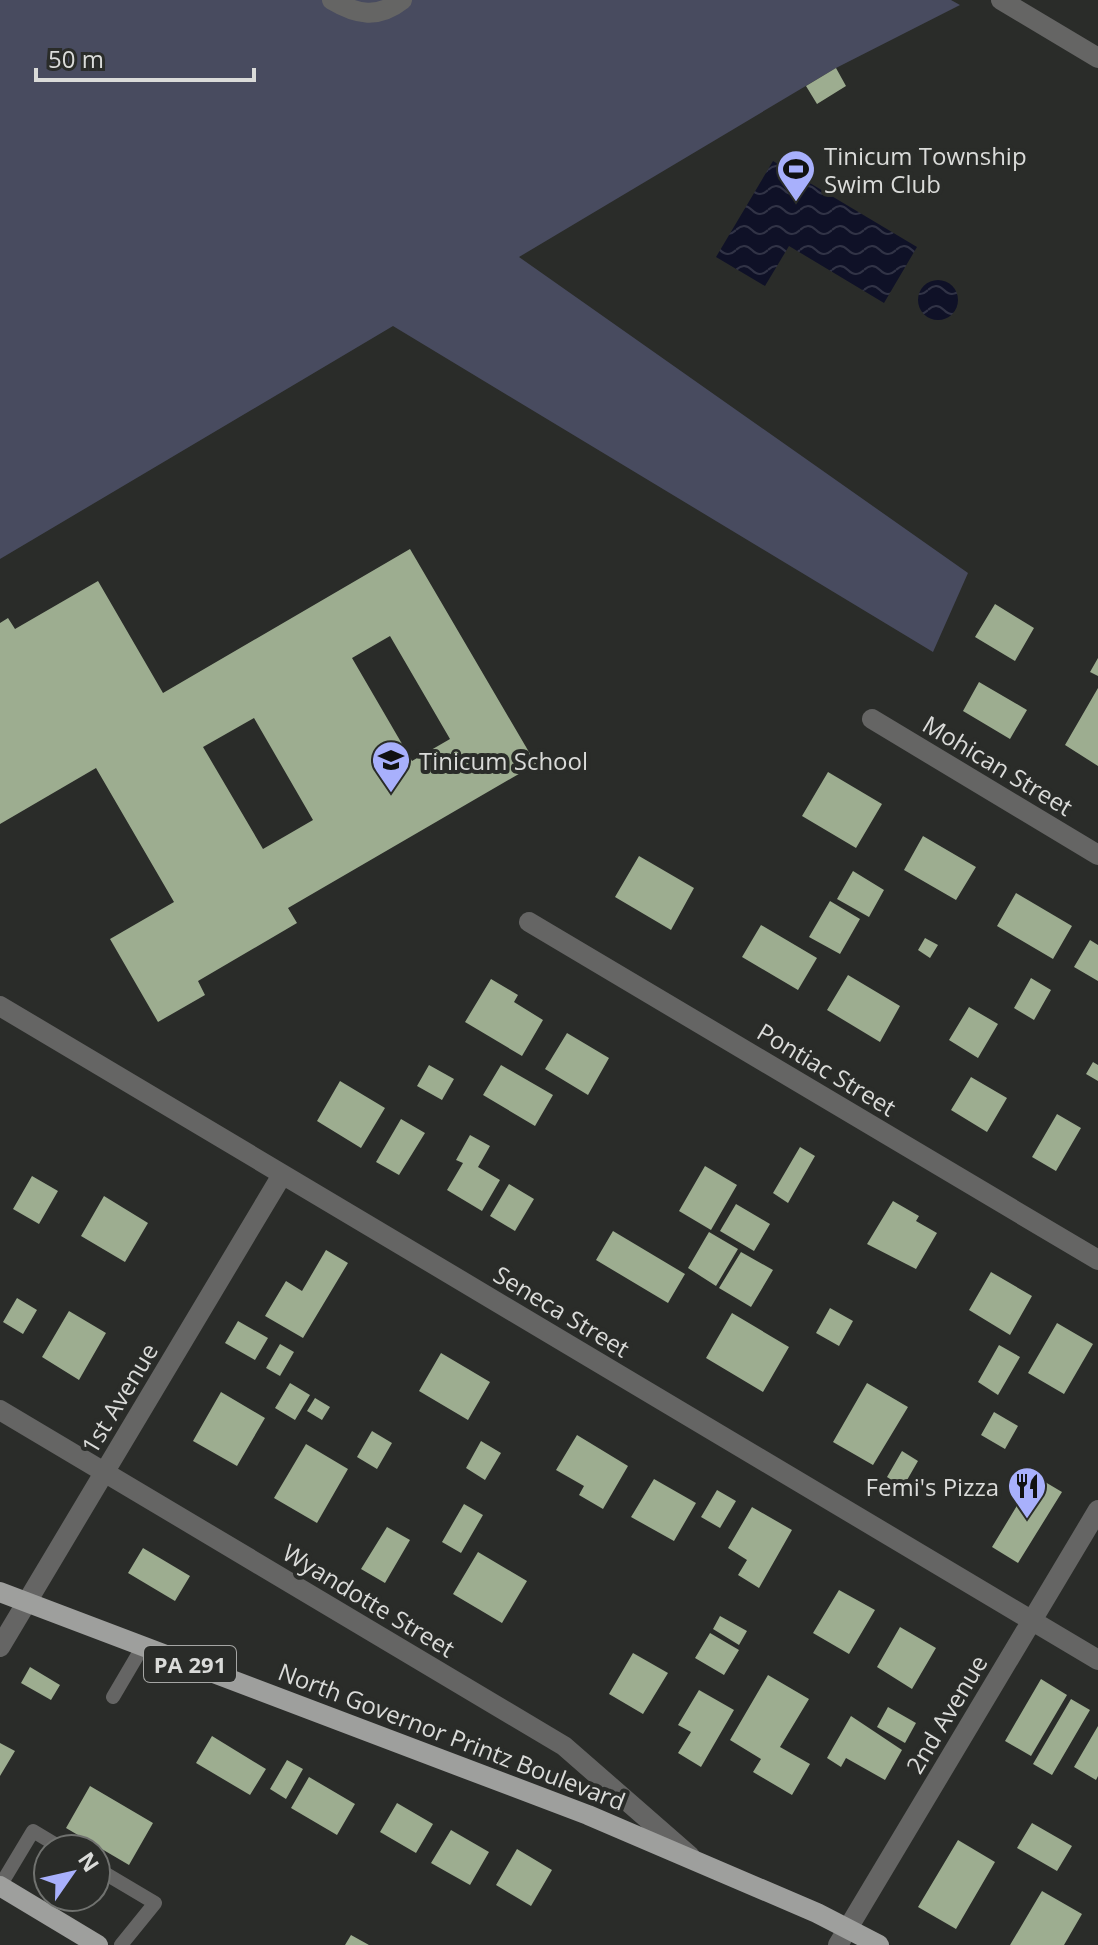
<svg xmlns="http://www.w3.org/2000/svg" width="1098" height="1945" font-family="'Open Sans',sans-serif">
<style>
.green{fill:#484b5f}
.water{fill:url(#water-waves)}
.building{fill:#9dad90;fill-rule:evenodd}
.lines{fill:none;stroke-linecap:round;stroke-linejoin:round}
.lane{stroke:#656564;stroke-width:14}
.street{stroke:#656564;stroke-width:20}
.primary{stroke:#9e9f9d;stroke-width:20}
.labels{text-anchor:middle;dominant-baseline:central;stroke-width:8;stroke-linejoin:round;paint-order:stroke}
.shield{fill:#2a2c29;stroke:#a5a6a4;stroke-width:2}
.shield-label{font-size:22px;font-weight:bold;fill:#dadbd9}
.poi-label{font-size:24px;fill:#dadbd9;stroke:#2a2c29;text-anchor:start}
.street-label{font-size:24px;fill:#dadbd9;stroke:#2a2c29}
</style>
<defs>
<pattern id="water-waves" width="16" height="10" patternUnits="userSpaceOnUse" patternTransform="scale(2)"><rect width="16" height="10" fill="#0f1127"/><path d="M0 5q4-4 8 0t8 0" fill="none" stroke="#313346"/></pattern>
</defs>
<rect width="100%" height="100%" fill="#2a2c29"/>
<!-- green -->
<path class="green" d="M0,0H951L960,5L836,68L519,257L968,573L933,652L393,326L0,559Z"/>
<!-- water -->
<path class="water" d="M773,161L917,247L884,303L789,246L765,286L716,257Z
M918 300a20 20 0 1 1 40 0a20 20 0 1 1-40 0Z"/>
<!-- building -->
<path class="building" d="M836,68L846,86L817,104L806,86Z
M410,549L536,764L288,908L297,923L198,981L205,995L158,1022L110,939L174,902L96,768L0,824V623L8,618L15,629L98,581L163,693ZM390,636L450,739L412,761L352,658ZM254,718L313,820L263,849L203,747Z
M995,604L1034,628L1015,661L975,637Z
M1098,658V676L1090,672Z
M979,682L1027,710L1010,739L963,711Z
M1098,688V766L1065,745Z
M828,772L882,804L856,848L802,816Z
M923,836L976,867L956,900L904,870Z
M639,856L694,888L671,930L615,897Z
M853,871L884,890L869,917L837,899Z
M1016,893L1072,926L1053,959L997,926Z
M830,901L860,919L840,954L809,937Z
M761,925L817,958L798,990L742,957Z
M925,938L938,945L930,958L918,950Z
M1090,940L1098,945V981L1074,967Z
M848,975L900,1006L880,1042L827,1010Z
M1031,978L1051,990L1034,1020L1014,1008Z
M491,979L518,995L514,1002L543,1020L522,1056L465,1022Z
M969,1007L998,1024L978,1058L949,1040Z
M567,1033L609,1058L588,1095L545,1069Z
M1093,1062L1098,1065V1081L1086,1074Z
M429,1065L454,1079L442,1100L417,1086Z
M501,1065L553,1095L535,1126L483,1095Z
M971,1077L1007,1098L987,1132L951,1110Z
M340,1081L385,1108L361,1148L317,1121Z
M1057,1114L1081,1128L1056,1171L1032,1157Z
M401,1119L425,1133L399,1175L376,1162Z
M470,1135L490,1146L478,1167L500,1180L482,1211L447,1190L463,1163L456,1160Z
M800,1147L815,1156L788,1203L773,1193Z
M705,1166L737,1185L711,1230L679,1211Z
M32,1176L58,1191L39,1224L13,1209Z
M509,1184L534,1199L515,1231L490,1216Z
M104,1196L148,1223L125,1262L81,1236Z
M893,1201L919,1216L916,1221L937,1233L916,1269L867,1244Z
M736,1204L770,1224L754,1251L720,1231Z
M613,1231L685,1274L668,1303L596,1260Z
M709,1232L738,1249L716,1286L688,1268Z
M326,1250L348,1263L303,1338L265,1316L286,1281L302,1291Z
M741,1252L773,1270L751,1307L719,1288Z
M991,1272L1032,1296L1010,1335L969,1310Z
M17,1298L37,1310L23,1334L3,1322Z
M830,1308L853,1321L839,1346L816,1333Z
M69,1311L106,1333L79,1380L42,1357Z
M732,1313L789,1347L763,1392L706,1358Z
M238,1321L268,1338L255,1360L225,1343Z
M1057,1323L1093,1344L1064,1394L1028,1373Z
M280,1344L294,1352L280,1376L266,1368Z
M999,1345L1020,1357L998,1395L978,1382Z
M441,1353L490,1382L468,1420L419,1391Z
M290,1383L310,1395L295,1420L275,1408Z
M867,1383L908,1407L873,1465L833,1442Z
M221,1392L265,1418L237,1466L193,1441Z
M315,1398L330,1407L322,1420L307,1411Z
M994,1412L1018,1426L1005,1449L981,1435Z
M372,1431L392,1443L377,1469L357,1457Z
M577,1435L628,1466L603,1509L579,1495L584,1486L556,1470Z
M481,1441L501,1453L485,1480L466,1468Z
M306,1444L348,1469L317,1523L274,1498Z
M902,1451L918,1461L903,1487L887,1477Z
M1035,1476L1062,1492L1018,1563L992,1547Z
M654,1479L696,1503L674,1541L631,1517Z
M717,1490L736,1501L720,1528L701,1517Z
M464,1504L483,1515L461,1553L442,1542Z
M752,1507L792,1530L759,1588L738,1575L747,1560L728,1548Z
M387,1527L410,1540L385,1583L361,1569Z
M143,1548L190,1576L175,1601L128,1573Z
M478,1552L527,1581L502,1623L453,1594Z
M839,1590L875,1610L849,1654L813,1633Z
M720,1616L747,1631L739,1645L713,1629Z
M900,1627L936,1648L912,1689L877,1667Z
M710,1633L739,1650L724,1675L695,1658Z
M633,1653L668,1673L643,1714L609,1694Z
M30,1667L60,1685L51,1700L21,1683Z
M768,1675L809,1699L780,1747L810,1764L792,1795L753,1772L761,1759L730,1740Z
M1041,1679L1067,1695L1031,1756L1005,1741Z
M699,1690L734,1710L701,1767L678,1753L691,1732L678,1725Z
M1071,1699L1090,1710L1052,1775L1033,1764Z
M888,1707L916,1723L905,1743L877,1727Z
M851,1716L902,1750L885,1780L846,1758L841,1767L827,1758Z
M1098,1726V1776L1096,1780L1074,1767Z
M212,1736L266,1769L250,1795L196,1763Z
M0,1743L15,1751L0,1776Z
M287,1760L303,1769L286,1799L270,1789Z
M309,1777L355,1804L337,1835L291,1808Z
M90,1786L153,1823L129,1865L66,1828Z
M397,1803L433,1824L416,1853L380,1832Z
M1032,1823L1072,1846L1057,1871L1017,1848Z
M451,1830L489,1852L470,1885L431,1863Z
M958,1840L995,1862L956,1929L918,1907Z
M517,1849L552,1870L531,1906L496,1885Z
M1042,1891L1082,1914L1064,1945H1010Z
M351,1935L369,1945H345Z"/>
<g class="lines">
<!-- lane -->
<path class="lane" d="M113,1697L143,1646
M96,1868L155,1903L121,1945
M0,1886L33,1831L63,1849"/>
<!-- street -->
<path class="street" d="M332,0C357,15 378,19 402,0
M1001,0L1098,58
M872,719L1098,855
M529,922L1098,1260
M0,1006L1098,1660
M0,1410L564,1746L690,1856
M0,1647L282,1175
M838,1945L1098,1510"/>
<!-- primary -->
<path class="primary" d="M0,1592L588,1815L817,1913L879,1945
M0,1886L98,1945"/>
</g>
<!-- icons -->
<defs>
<symbol id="stadium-pin" viewBox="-11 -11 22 30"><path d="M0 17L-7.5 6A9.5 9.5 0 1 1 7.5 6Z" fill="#a8b0fc" stroke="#2a2c29"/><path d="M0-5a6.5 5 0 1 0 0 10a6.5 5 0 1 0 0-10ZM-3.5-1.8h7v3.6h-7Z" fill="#111"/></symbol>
<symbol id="school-pin" viewBox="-11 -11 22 30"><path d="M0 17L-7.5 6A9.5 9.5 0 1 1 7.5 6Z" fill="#a8b0fc" stroke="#2a2c29"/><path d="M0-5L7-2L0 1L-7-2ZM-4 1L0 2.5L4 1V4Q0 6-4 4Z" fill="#111"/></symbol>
<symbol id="restaurant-pin" viewBox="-11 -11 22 30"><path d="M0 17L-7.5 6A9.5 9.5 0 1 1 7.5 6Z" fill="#a8b0fc" stroke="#2a2c29"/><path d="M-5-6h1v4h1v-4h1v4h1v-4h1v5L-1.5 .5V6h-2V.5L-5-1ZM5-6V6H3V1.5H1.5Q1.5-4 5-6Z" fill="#111"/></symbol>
</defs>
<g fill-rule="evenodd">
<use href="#stadium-pin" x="774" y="147" width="44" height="60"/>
<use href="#school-pin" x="369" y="738" width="44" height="60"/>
<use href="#restaurant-pin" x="1005" y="1464" width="44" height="60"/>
</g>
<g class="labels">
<!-- shield labels -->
<rect class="shield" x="144" y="1646" width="92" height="36" rx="6"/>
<g class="shield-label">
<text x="190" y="1664">PA 291</text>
</g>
<!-- poi labels -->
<g class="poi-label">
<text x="824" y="155">Tinicum Township<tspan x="824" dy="28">Swim Club</tspan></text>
<text x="419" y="760">Tinicum School</text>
<text x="999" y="1486" text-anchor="end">Femi's Pizza</text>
</g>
<!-- street labels -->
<g class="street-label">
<text transform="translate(998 765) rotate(31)">Mohican Street</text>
<text transform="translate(827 1069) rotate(31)">Pontiac Street</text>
<text transform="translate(562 1311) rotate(31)">Seneca Street</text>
<text transform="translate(119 1398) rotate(-59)">1st Avenue</text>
<text transform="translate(369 1600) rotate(31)">Wyandotte Street</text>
<text transform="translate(946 1714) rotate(-59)">2nd Avenue</text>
<text transform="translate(452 1736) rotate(21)">North Governor Printz Boulevard</text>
</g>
</g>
<!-- north arrow -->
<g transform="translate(72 1873) rotate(56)"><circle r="38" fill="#2a2c29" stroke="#70726f" stroke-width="2"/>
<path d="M0-6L14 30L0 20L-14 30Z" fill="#a8b0fc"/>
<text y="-12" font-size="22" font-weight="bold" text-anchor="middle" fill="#dadbd9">N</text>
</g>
<!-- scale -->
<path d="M36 68v12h218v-12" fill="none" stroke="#dadbd9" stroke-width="4"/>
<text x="48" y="68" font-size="24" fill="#dadbd9" stroke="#2a2c29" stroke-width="6" paint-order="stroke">50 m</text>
</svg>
